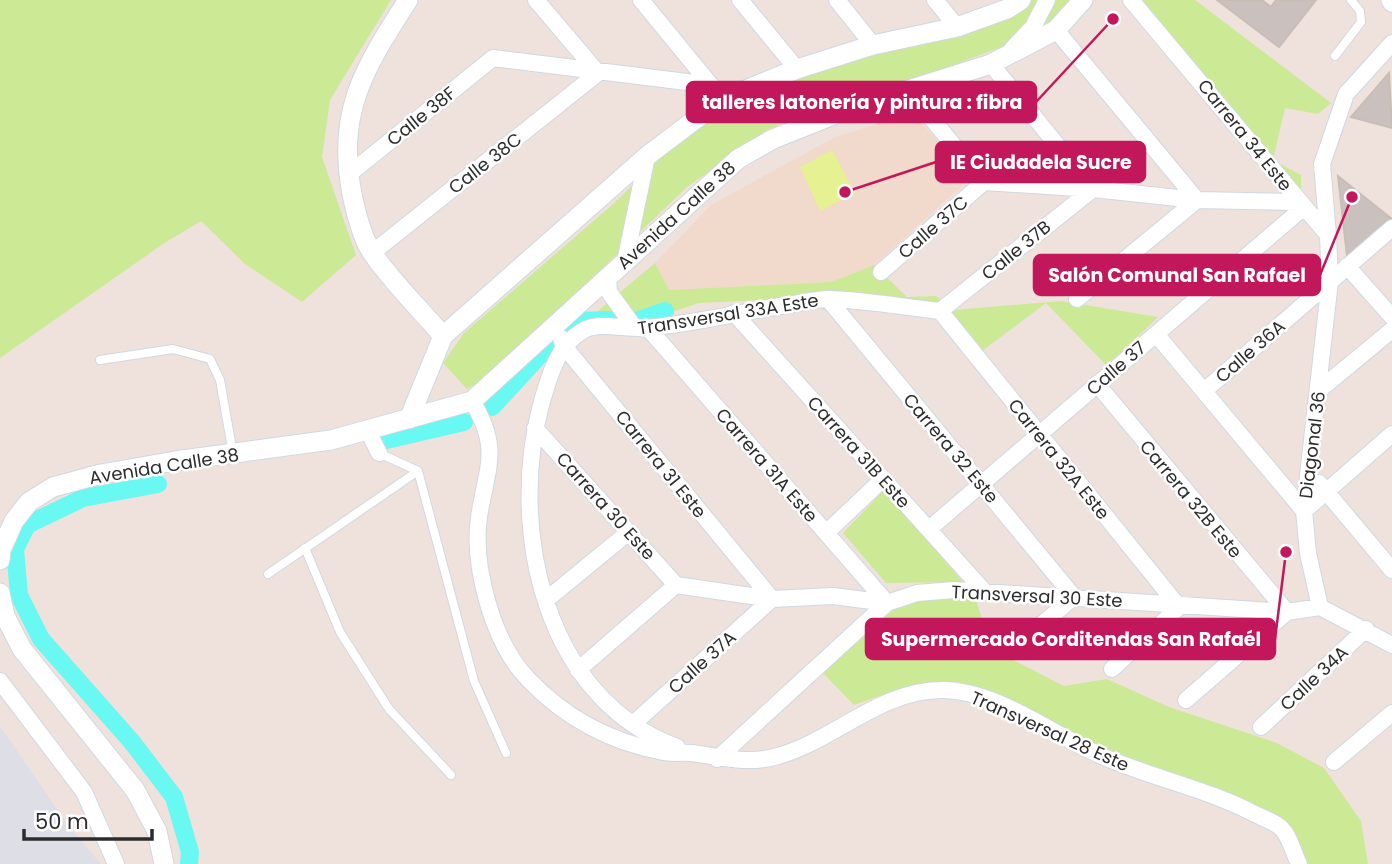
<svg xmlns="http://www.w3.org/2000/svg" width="1392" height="864" font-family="Poppins,sans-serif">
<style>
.industrial{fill:#dedee7}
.education{fill:#f1d9cc}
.green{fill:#cce996}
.pitch{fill:#e6f191}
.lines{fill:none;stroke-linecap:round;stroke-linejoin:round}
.canal{stroke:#69f8f2;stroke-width:18}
.building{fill:#cac0bd;stroke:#cabdb6;stroke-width:2}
.service-casing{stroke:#cfd8e2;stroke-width:10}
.minor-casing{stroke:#cfd8e2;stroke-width:18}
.tertiary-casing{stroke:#cfd8e2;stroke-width:21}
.service{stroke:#fff;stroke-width:8}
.minor{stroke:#fff;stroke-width:16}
.tertiary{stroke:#fff;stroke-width:19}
.labels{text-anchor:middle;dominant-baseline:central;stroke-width:5;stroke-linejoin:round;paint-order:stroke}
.street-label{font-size:18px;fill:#2c2c2c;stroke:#fff}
.leader{fill:none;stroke:#c2185b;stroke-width:2.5}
.callout-dot{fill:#c2185b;stroke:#fff;stroke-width:2.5}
.callout{fill:#c2185b;stroke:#c2185b;stroke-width:2.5}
.callout-label{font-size:19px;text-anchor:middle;font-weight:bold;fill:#fff}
</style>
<rect width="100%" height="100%" fill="#efe2dd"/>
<!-- industrial -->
<path class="industrial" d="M0,726L70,828L101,864H0Z"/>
<!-- education -->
<path class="education" d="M913,113L970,179L874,265L831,282L669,290L655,263L711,205L835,137Z"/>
<!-- green -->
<path class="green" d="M0,0H391L330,100L322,157L356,255L302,302L245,264L201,221L163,244L0,358Z
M1033,0H1072L1045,29L1017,41L922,77L838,99L767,130L687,187L491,375L467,389L443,363L464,333L612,205L666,153L724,107L848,58L1027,4Z
M1143,0H1195L1331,103L1318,114L1285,108L1273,160L1301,175V194Z
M655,263L669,290L831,282L874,265L907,297L936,296L954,310L1061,301L1158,317L1107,366L1046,303L982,351L958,321L822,297L699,303L656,317L593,315Z
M884,490L963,582L886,583L843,533Z
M929,594L976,600L987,635L1003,637L1009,658L1064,686L1107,679L1169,707L1277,743L1324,768L1361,821L1368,864H1302L1286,828L1128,763L957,685L907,686L854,705L823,673L902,602Z"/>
<!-- pitch -->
<path class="pitch" d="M832,150L855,193L820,211L800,167Z"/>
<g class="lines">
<!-- canal -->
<path class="canal" d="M639,320L665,311
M568,328L581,321L608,320
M492,407L550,344
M382,441L464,422
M158,484L83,498L27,525L15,549L19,595L41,639L132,742L174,797L190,852L189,864"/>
</g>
<!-- building -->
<path class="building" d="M1217,0H1262L1271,7L1276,0H1316L1279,47Z
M1389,73L1392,128L1351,117Z
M1338,176L1392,219L1347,256Z"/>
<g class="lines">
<defs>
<path id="service" d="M1335,56L1361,22L1360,11L1351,0
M100,360L173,349L210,359L220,380L233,454
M379,453L418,471L474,681L506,753
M305,548L340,632L389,709L451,775
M268,574L418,471"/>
<path id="minor" d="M641,0L714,89
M740,0L797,69
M837,0L873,45
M935,0L957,27
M1131,0L1328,235L1330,281L1304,511L1308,553L1320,607
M1056,30L1197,200L1077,299
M1012,49L1033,27L1047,0
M908,90L984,182
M348,175L493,58L711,85
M984,182L1093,189L1197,200L1299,202
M1328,235L1322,164L1346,94L1392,43
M372,253L598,73L536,0
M625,262L647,156
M1347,266L1392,317
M881,272L984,182
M608,277L609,292L635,328
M828,299L1074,597L1022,641
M940,311L1179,607L1112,669
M940,311L1093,189L991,64
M734,313L984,591
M648,328L887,603
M1156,334L1304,511L1392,434
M561,338L563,345L772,599L633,724
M1097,384L1287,612L1186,700
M1204,391L1392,228
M1318,391L1392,330
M472,401C501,449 487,466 479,517C472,566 493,643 528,679C565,718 610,742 663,752C673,754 682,752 692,753C721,757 749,765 778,756C835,740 881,689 944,690C1000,691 1058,739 1109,759C1157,779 1209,790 1255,814C1263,818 1275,822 1281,828C1289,835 1294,854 1299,864
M535,428L676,585
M368,431L379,453
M1319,483L1392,570
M929,529L1304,207
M826,533L883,479
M676,585L772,599L833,596L887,603L917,593L954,590L1287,612L1320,607L1392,645
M546,600L629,532
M578,670L676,585
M0,681L84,792L116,864
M1261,727L1366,629
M677,747C544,699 508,528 541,405C549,377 557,345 584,330C600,321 628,330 646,328C693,324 741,312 787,305C801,303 816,299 829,299C866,300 903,307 940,311
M717,759L887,603
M1334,762L1392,713"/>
<path id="tertiary" d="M408,0C363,70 335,114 353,199C357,217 363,240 373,254C393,283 420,309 443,336
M1391,0L1392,2
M409,419L443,336L647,156L721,100L797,69L873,45L957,27L1007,9L1021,0
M0,560L1,550L14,521L29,502L53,487L101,474L175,461L331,440L472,401L738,159L773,139L851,108L991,64L1056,30L1083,0
M0,593L5,616L22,649L135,790L157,831L164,864"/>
</defs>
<!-- service casing -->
<use href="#service" class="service-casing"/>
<!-- minor casing -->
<use href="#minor" class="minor-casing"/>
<!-- tertiary casing -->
<use href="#tertiary" class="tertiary-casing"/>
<!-- service -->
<use href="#service" class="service"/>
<!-- minor -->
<use href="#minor" class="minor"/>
<!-- tertiary -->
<use href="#tertiary" class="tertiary"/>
</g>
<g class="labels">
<!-- street labels -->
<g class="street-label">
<text transform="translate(421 116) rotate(-39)">Calle 38F</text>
<text transform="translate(1245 135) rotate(51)">Carrera 34 Este</text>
<text transform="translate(485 163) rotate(-38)">Calle 38C</text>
<text transform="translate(676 215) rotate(-42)">Avenida Calle 38</text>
<text transform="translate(933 227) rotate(-41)">Calle 37C</text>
<text transform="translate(1016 250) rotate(-39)">Calle 37B</text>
<text transform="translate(728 314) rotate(-9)">Transversal 33A Este</text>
<text transform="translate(1250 351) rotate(-41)">Calle 36A</text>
<text transform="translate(1116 368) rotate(-41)">Calle 37</text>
<text transform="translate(1312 445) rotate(-83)">Diagonal 36</text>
<text transform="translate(951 448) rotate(50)">Carrera 32 Este</text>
<text transform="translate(859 452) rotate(48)">Carrera 31B Este</text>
<text transform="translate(1059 459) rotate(51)">Carrera 32A Este</text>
<text transform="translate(661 464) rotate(51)">Carrera 31 Este</text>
<text transform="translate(767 465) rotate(49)">Carrera 31A Este</text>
<text transform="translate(164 466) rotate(-9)">Avenida Calle 38</text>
<text transform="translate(1191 499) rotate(50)">Carrera 32B Este</text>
<text transform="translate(606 506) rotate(48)">Carrera 30 Este</text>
<text transform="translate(1037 596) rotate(3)">Transversal 30 Este</text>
<text transform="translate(702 662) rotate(-42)">Calle 37A</text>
<text transform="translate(1314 678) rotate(-43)">Calle 34A</text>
<text transform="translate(1050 731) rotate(24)">Transversal 28 Este</text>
</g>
</g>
<!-- callouts -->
<path class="leader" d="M1113 19L1036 102M845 192L936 162M1352 197L1320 275M1286 552L1275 639"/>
<g class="callout-dot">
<circle cx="1113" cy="19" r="7"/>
<circle cx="845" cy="192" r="7"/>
<circle cx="1352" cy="197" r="7"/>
<circle cx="1286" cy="552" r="7"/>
</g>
<g class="callout">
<rect x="687" y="82" width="349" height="40" rx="7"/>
<rect x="936" y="142" width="209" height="40" rx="7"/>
<rect x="1034" y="255" width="286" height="40" rx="7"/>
<rect x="866" y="619" width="409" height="40" rx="7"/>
</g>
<g class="callout-label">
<text x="862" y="109">talleres latonería y pintura : fibra</text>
<text x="1041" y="169">IE Ciudadela Sucre</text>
<text x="1177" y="282">Salón Comunal San Rafael</text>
<text x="1071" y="646">Supermercado Corditendas San Rafaél</text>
</g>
<!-- scale -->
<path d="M24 829v10h128v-10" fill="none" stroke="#2c2c2c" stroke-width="3.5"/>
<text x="35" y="829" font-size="21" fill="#2c2c2c" stroke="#ffffff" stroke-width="5" paint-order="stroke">50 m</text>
</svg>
